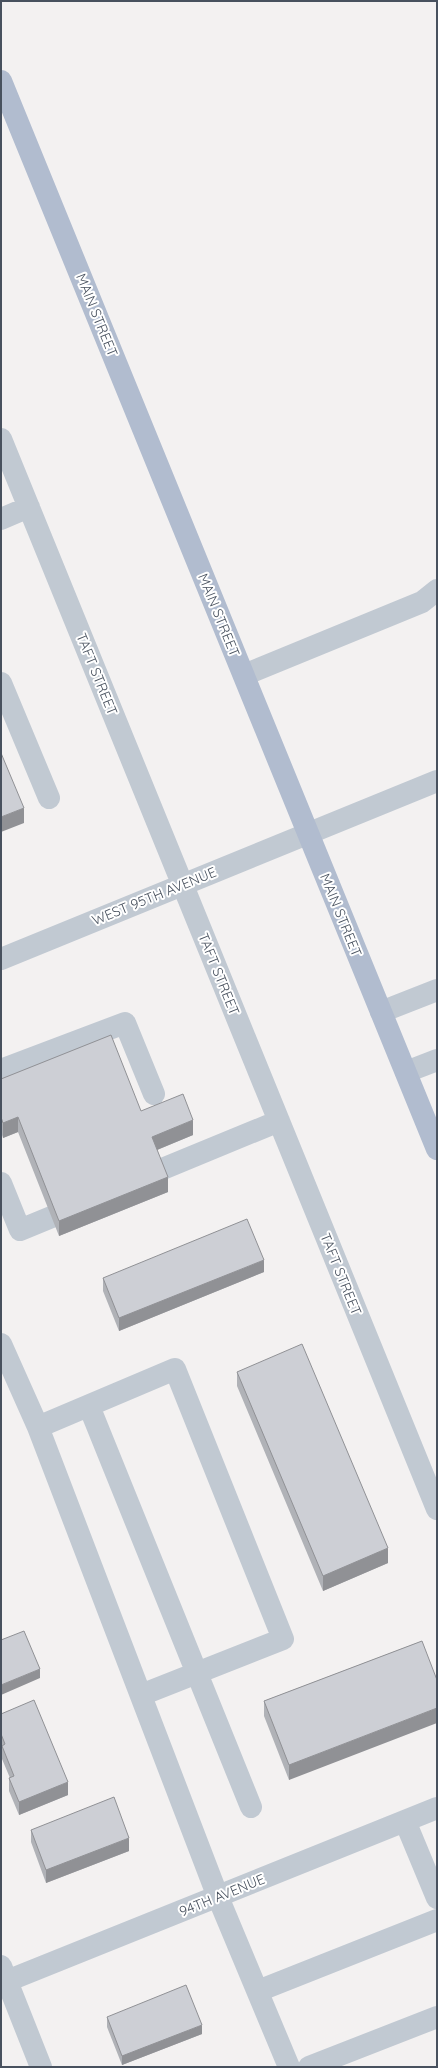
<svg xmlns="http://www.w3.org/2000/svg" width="438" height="2068" font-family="Quicksand,sans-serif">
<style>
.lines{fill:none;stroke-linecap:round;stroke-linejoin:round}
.minor{stroke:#c1c9d2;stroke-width:22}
.major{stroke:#b1bccf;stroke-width:22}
.wall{fill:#b0b2b7}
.shaded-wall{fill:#909195}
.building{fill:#cdcfd5;stroke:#909195}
.labels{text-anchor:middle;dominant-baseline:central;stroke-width:4;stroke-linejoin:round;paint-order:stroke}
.street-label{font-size:14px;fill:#48515e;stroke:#fff}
</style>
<rect width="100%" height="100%" fill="#f3f1f1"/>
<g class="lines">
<!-- minor -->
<path class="minor" d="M1,439L437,1509
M1,519L29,507
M244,675L422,602L437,590
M1,683L49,798
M1,959L437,781
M381,1012L437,990
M1,1070L125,1023L154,1094
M406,1072L437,1060
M160,1170L279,1121
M1,1183L20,1230L54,1216
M1,1344L38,1427L218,1897L289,2067
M89,1406L251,1807
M38,1427L175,1369L283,1639L141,1695
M405,1821L437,1898
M1,1966L41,2067
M7,1981L437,1808
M258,1991L437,1920
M309,2067L437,2017"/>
<!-- major -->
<path class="major" d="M1,81L437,1149"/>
</g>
<!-- wall -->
<path class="wall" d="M1,1079L141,1111L193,1135L157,1150L168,1192L59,1236L18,1132L3,1138L1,1132Z
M264,1272L119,1331L103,1291V1278Z
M237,1372L388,1563L323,1591L237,1386Z
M422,1641L289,1780L264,1716V1701Z
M1,1714L68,1795L19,1815L9,1791V1778H10L2,1759Z
M31,1830L129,1851L46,1883L31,1842Z
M107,2017L202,2034L122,2065L107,2027Z"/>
<!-- shaded-wall -->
<path class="shaded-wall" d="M24,808V823L1,832V817Z
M18,1117V1132L3,1138V1123Z
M193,1120V1135L152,1152V1137Z
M168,1177V1192L59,1236V1221Z
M264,1260V1272L119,1331V1318Z
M388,1548V1563L323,1591V1576Z
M40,1669V1678L1,1695V1685Z
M437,1708V1723L289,1780V1765Z
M68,1782V1795L19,1815V1802Z
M129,1838V1851L46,1883V1870Z
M202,2025V2034L122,2065V2056Z"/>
<!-- building -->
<path class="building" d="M1,753L24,808L1,817Z
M111,1035L141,1111L183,1094L193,1120L152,1137L168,1177L59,1221L18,1117L3,1123L1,1117V1079Z
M247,1219L264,1260L119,1318L103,1278Z
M302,1344L388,1548L323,1576L237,1372Z
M24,1631L40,1669L1,1685V1640Z
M422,1641L437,1680V1708L289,1765L264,1701Z
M34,1700L68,1782L19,1802L9,1778L14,1776L2,1746L5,1744L1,1734V1714Z
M114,1797L129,1838L46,1870L31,1830Z
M186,1985L202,2025L122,2056L107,2017Z"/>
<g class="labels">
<!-- street labels -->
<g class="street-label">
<text transform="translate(97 315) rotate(68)">MAIN STREET</text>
<text transform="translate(219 615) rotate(68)">MAIN STREET</text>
<text transform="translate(97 674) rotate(68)">TAFT STREET</text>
<text transform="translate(154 896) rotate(-22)">WEST 95TH AVENUE</text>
<text transform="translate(341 915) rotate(68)">MAIN STREET</text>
<text transform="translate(219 974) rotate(68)">TAFT STREET</text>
<text transform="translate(341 1274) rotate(68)">TAFT STREET</text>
<text transform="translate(222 1895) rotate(-22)">94TH AVENUE</text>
</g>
</g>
<!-- border -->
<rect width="438" height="2068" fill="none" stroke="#48515e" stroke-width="4"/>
</svg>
